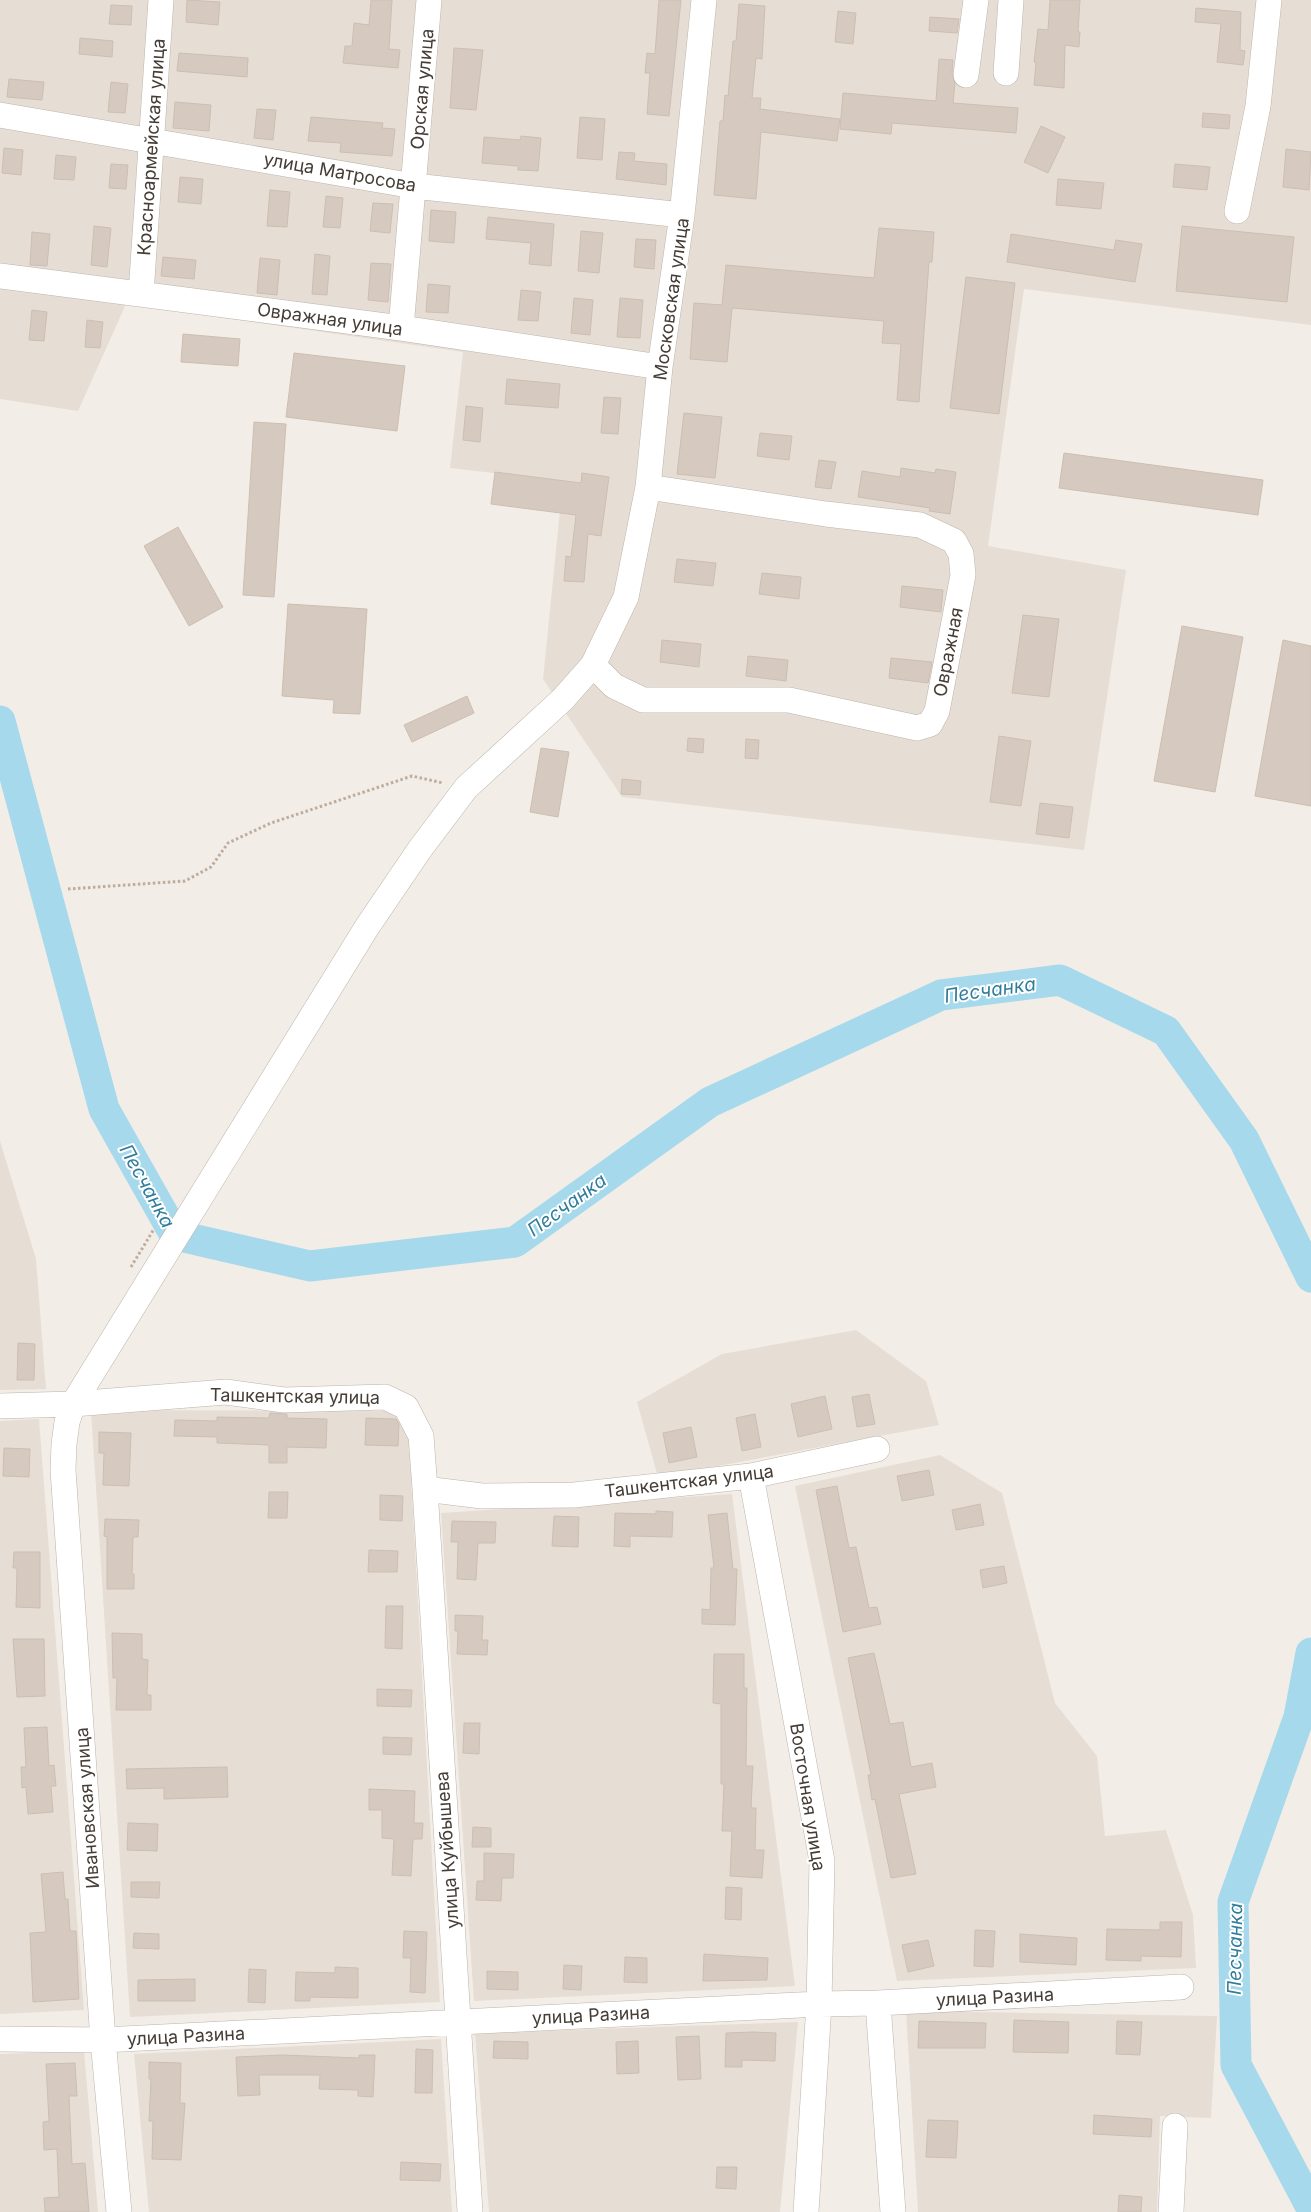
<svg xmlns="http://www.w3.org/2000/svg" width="1311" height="2212" font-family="Inter,sans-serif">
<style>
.residential{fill:#e6ded5}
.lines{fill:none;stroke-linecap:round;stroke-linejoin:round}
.river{stroke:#a6d9ec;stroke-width:31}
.building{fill:#d6cac0;stroke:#cdbeb0}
.minor-casing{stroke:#bdb4aa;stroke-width:26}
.path{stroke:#bead9c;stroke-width:3;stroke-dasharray:2.5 2.5;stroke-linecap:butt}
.minor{stroke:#fff;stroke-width:25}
.labels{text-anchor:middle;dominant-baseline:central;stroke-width:4;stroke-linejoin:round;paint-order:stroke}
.street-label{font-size:18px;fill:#453d36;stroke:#fff}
.water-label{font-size:19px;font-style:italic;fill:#327d9b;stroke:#fff}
</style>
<rect width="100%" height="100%" fill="#f2ede7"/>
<!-- residential -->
<path class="residential" d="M0,0H1311V325L1024,289L988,546L1126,570L1084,850L622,797L543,679L563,481L450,468L463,352L126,304L78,411L0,399Z
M0,1141L36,1259L46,1389L0,1390Z
M856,1330L926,1381L939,1425L658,1477L637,1402L722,1354Z
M91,1410L397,1411L408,1422L440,2002L130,2017Z
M39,1419L84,2010L0,2014V1421Z
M940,1455L1002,1493L1055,1703L1097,1756L1105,1836L1166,1830L1193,1915L1196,1968L897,1981L795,1486Z
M732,1494L795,1986L474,2001L441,1513Z
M906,2011L1217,2016L1211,2118L1160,2116L1157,2212H918Z
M798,2022L780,2212H489L475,2033Z
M441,2039L452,2212H149L134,2054Z
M84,2051L98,2212H0V2054Z"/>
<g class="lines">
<!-- river -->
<path class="river" d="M0,721L104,1109L175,1235L310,1266L515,1242L710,1102L941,995L1060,980L1166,1031L1244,1140L1311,1277
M1311,1653L1299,1717L1233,1902L1236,2065L1311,2207"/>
</g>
<!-- building -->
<path class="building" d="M187,0L220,2L218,25L186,22Z
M371,0H392L389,49L400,50L398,68L343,63L345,46H352L354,23L369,25Z
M659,0H681L669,116L647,114L650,73H645L647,53L655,54Z
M1050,0H1080L1078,32H1080L1079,47L1065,45L1064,88L1034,85L1036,63L1034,62L1038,29L1048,30Z
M739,4L765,6L762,59L756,58L752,98H761L760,109L840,119L837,141L761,132L756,199L714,195L720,121H723L725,95L728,96L733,41H736Z
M111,5L132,6L131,25L109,24Z
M1196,8L1241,12L1240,50L1245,51L1243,65L1217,62L1221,24L1195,22Z
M838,11L856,13L853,44L835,42Z
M930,17L959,19L957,33L929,31Z
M80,38L113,41L112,57L79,54Z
M454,48L483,50L476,110L450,108Z
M179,53L248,58L247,77L177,71Z
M939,59L953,60L952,73L955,83L953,103L1018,108L1016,133L892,123L891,134L840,129L843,93L936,101Z
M9,79L44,82L42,100L7,97Z
M111,82L128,84L125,113L108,112Z
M175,102L211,105L209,131L173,128Z
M257,109L276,110L273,140L254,138Z
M1203,113L1230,115L1229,129L1202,127Z
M311,117L383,123L382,128L395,129L392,156L340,152L341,143L308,141Z
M580,117L605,119L602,160L577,158Z
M1041,126L1065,137L1048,173L1024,162Z
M521,136L541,138L538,171L518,170V166L482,163L484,137L520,140Z
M4,148L23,150L21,175L2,173Z
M1286,149L1311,152L1309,190L1283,187Z
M619,152L635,153L634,161L667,164L666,185L616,179Z
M56,155L76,157L74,180L54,179Z
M111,164L128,165L126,189L109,188Z
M1175,164L1210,167L1207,190L1173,187Z
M180,177L203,179L201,204L178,202Z
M1058,179L1104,183L1101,209L1056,205Z
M270,190L290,192L287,227L267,226Z
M326,196L343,198L340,228L323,227Z
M373,203L393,204L390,233L370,231Z
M431,210L456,212L454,243L429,241Z
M488,217L554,224L551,266L529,264L531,243L486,239Z
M94,226L111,228L107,267L91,265Z
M1182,226L1294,237L1287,302L1176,291Z
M879,228L934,232L932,262H929L919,402L897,400L901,344L882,343L884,321L732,308L727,362L690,359L694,303L722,305L726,265L874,278Z
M581,231L603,233L599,273L578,271Z
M32,232L50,234L47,266L30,265Z
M1011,234L1114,250L1116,240L1142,244L1135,282L1007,262Z
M636,239L656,240L654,269L634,267Z
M315,254L330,256L327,295L312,294Z
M163,257L196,260L194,279L161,276Z
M260,258L280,260L277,295L257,293Z
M371,263L391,264L388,302L368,300Z
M966,277L1015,283L999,414L950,408Z
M428,284L450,286L448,313L426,312Z
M521,290L541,292L538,321L518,320Z
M574,298L593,300L590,335L571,333Z
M620,298L643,300L640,338L617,337Z
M32,310L47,312L44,341L29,340Z
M87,320L103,322L100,348L85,347Z
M183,334L240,339L238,366L181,362Z
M294,353L405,366L397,431L286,417Z
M507,379L560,384L558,408L505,404Z
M604,397L621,398L618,434L601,433Z
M466,406L483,408L480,442L463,440Z
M684,413L722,417L715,478L677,474Z
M254,422L286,424L274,597L243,595Z
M760,433L792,436L789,460L757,456Z
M1064,453L1263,480L1258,515L1059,488Z
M819,460L836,462L831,489L815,487Z
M901,468L935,473L936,469L956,472L950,514L929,511L930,508L858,497L862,471L900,477Z
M495,472L581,483L582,473L609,477L601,536L588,534L584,582L564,581L566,556L571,557L576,515L491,504Z
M178,527L223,607L189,626L144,546Z
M677,559L716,563L713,586L674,582Z
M762,573L801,577L799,599L759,594Z
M902,586L943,590L941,612L900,607Z
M288,604L367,609L360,714L333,713L334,700L282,696Z
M1023,615L1059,619L1049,697L1012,693Z
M1182,626L1243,637L1215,792L1154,781Z
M662,640L701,644L699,667L660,662Z
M1283,640L1311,646V806L1255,796Z
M748,656L788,660L786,681L746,676Z
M891,658L932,662L928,683L889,678Z
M467,696L474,713L412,742L404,725Z
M999,736L1031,741L1021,806L990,802Z
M688,738L704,739L703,753L687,751Z
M746,739L759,740L758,759L745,758Z
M541,748L569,752L558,817L530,812Z
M622,779L641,781L640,795L621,794Z
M1040,803L1073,807L1069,838L1036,834Z
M18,1343L35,1344L34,1380H17Z
M869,1394L875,1424L857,1427L852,1397Z
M825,1396L832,1429L798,1437L791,1404Z
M270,1413L287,1414V1418L327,1419L326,1448L287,1447V1463H269V1445L217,1443V1437L174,1436L175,1420L217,1421V1417L269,1418Z
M755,1414L761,1447L742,1451L736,1418Z
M366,1418L396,1419L399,1424L398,1446L365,1445Z
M691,1427L697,1457L669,1463L663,1433Z
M99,1432L131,1433L129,1486L103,1485L104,1453H99Z
M4,1448L30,1449L29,1477L3,1476Z
M929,1470L934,1495L902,1501L897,1476Z
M837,1486L849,1548L856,1547L869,1608L877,1607L881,1624L843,1632L816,1490Z
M269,1492H288L287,1518H268Z
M380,1495L403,1496L402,1521L380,1520Z
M980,1504L984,1525L956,1530L952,1510Z
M656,1511L673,1512L672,1537L630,1536V1547L614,1546L615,1513L656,1514Z
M727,1513L733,1569H737L735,1625L702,1624V1609L710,1610L711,1568H714L708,1515Z
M554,1516L579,1517L578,1547L552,1546Z
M105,1519L139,1520L138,1537H133L132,1574H134V1589H107V1537L104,1536Z
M452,1521L496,1522L495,1543H478L476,1580L457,1579L458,1542H451Z
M369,1550L398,1551L397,1572H368Z
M14,1552H40V1608L16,1607L17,1568H13Z
M1004,1566L1007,1583L983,1588L980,1570Z
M386,1606H403L402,1649L385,1648Z
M455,1615L483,1616L482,1640H488L487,1655L457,1654L458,1631H455Z
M112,1633L142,1634V1659L148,1660L147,1695H151V1710H116L117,1678H113Z
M13,1639H44L45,1696L17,1697Z
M874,1653L890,1724L903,1722L911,1767L932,1763L936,1787L899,1794L916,1874L891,1878L875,1799L872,1800L868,1775H871L848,1658Z
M714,1654H744V1688H747L746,1766H753L751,1808H756L755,1850H764L762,1878L730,1876L732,1831H722L724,1784H721V1704L713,1703Z
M377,1689L412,1690L411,1707L377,1706Z
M464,1723H480L479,1754L463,1753Z
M47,1727L49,1766L54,1765L56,1786H51L53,1812L28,1814L26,1787L22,1788L21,1767H26L24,1728Z
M383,1737L412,1738L411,1755L383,1754Z
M227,1767L228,1797L164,1799V1788L127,1789L126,1769Z
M369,1789L415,1791L414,1823H423L422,1839H413L411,1876L392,1875L394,1839L382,1838V1810H369Z
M128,1823L158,1824L157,1851L127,1850Z
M473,1827L491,1828V1847H472Z
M484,1853L514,1854L513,1878H502L501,1901L476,1900L477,1881H484Z
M63,1872L65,1899H68L70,1931H76L79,1999L33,2002L30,1933L46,1932L41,1874Z
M131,1882H160L159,1898L131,1897Z
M726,1887L742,1888L741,1920L725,1919Z
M1160,1922H1182L1181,1957L1141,1956V1961L1106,1960L1107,1929L1160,1930Z
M975,1930L995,1931L993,1967L974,1966Z
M404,1931L427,1932L425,1993L410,1992L411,1958H403Z
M134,1933L159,1934V1949L133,1948Z
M1020,1934L1077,1938L1076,1965L1020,1962Z
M928,1940L934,1966L908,1972L902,1945Z
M704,1954L768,1958L767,1980L703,1981Z
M625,1957L647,1958V1983L624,1982Z
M564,1965L582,1966L581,1990L563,1989Z
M335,1967L358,1968V1998L310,1997V2001H295L296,1972L335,1973Z
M249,1969L266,1970L265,2003L248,2002Z
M487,1971L518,1972V1990L487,1989Z
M195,1979V2001H138V1980Z
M1014,2020L1069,2022L1068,2053L1013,2052Z
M919,2021L986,2023L985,2048H918Z
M1117,2021L1142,2022L1140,2055L1116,2054Z
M753,2032L776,2033L775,2061L742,2060V2067H725L726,2033Z
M699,2036L701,2079L678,2080L676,2037Z
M494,2041L528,2042V2059L493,2058Z
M638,2041L639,2073L617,2074L616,2042Z
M416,2049L433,2050L432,2093H415Z
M283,2055L359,2058V2055H375L373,2097L358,2096V2090L319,2089L320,2075H259L260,2095L238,2096L236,2057Z
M149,2062L181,2063L180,2103H185L181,2160L152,2159L153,2121H149L151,2079H149Z
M75,2063L77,2096H69L72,2164L85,2163L89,2212H45L44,2198L59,2197L57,2149L44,2150L43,2122L49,2121L46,2064Z
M1094,2115L1152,2119L1151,2137L1093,2134Z
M928,2120L958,2121L956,2158L926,2157Z
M401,2162L441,2164L440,2181L400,2180Z
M717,2167H737L736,2189L716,2188Z
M1119,2195L1142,2197L1141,2212H1118Z"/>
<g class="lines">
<defs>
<path id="minor" d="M1006,73L1011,0
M966,75L976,0
M0,115L414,186L682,215
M1237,211L1258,106L1269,0
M0,276L401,328L660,367
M141,294L161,0
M401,328L429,0
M593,665L614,686L643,700H789L917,728L930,724L937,711L963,575L961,554L954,541L920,525L826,514L648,487
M0,1406L73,1404L226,1392L284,1400L385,1397L406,1407L421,1436L425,1489L482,1496L574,1495L751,1476L877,1449
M751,1476L822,1861L819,2004L806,2212
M425,1489L470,2212
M878,2003L893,2212
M0,2039L103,2040L819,2004L878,2003L1181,1987
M119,2212L103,2040L63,1470L64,1444L67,1422L73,1404L367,927L420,849L466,788L563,699L593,665L626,597L648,487L660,367L682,215L704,0
M1171,2212L1175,2126"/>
</defs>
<!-- minor casing -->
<use href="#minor" class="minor-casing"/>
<!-- path -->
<path class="path" d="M68,889L185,881L211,867L228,843L271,823L412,776L443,783
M131,1267L154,1229"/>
<!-- minor -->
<use href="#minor" class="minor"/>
</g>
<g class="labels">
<!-- street labels -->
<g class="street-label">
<text transform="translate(422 89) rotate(-85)">Орская улица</text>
<text transform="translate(151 147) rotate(-86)">Красноармейская улица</text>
<text transform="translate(340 172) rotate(10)">улица Матросова</text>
<text transform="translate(671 299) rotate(-82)">Московская улица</text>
<text transform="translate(330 319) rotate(8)">Овражная улица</text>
<text transform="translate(948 652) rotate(-79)">Овражная</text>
<text transform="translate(295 1396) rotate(1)">Ташкентская улица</text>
<text transform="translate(689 1481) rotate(-7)">Ташкентская улица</text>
<text transform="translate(808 1797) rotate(81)">Восточная улица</text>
<text transform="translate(87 1808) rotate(-94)">Ивановская улица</text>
<text transform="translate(447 1850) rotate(-94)">улица Куйбышева</text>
<text transform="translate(995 1997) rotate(-3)">улица Разина</text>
<text transform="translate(591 2015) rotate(-3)">улица Разина</text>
<text transform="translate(186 2036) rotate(-3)">улица Разина</text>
</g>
<!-- water labels -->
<g class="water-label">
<text transform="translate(990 990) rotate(-8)">Песчанка</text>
<text transform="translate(147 1186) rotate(61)">Песчанка</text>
<text transform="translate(567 1205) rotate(-36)">Песчанка</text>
<text transform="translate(1235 1949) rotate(-89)">Песчанка</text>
</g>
</g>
</svg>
